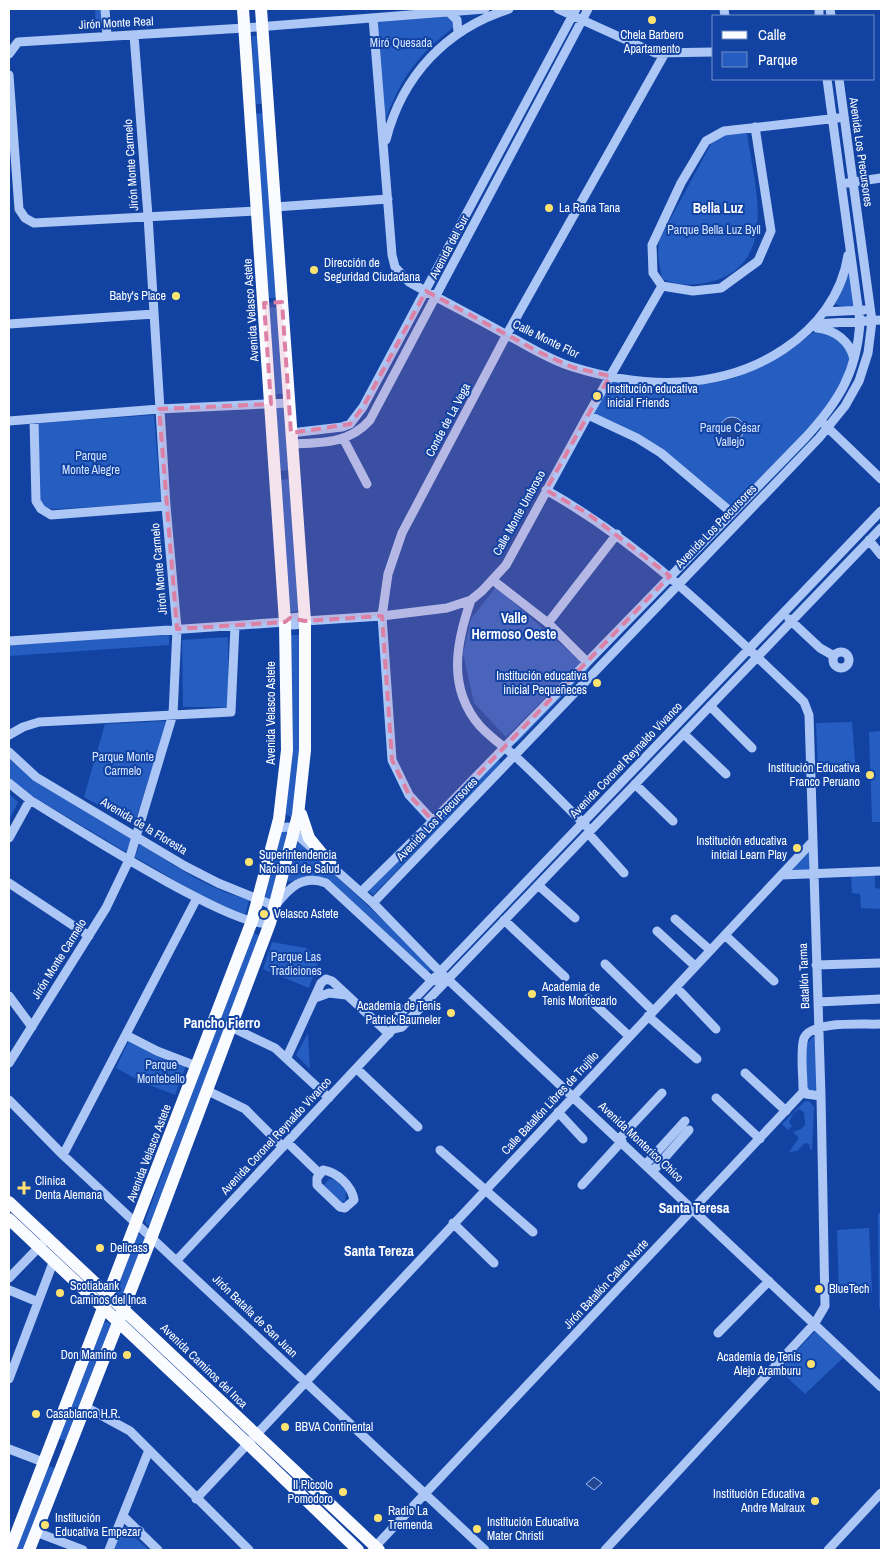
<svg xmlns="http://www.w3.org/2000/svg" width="890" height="1559" font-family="'Archivo Narrow',sans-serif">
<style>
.green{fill:#255dc0}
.water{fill:#234790;stroke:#9ebff8}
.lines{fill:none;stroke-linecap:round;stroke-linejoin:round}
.minor{stroke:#acc6f5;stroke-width:9}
.major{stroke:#fafbff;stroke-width:12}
.marked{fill:#dd80a5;fill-opacity:0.2;stroke:#dd80a5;stroke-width:4;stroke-dasharray:10 6;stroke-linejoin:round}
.poi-dot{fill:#ffe370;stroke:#1243a2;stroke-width:2}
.labels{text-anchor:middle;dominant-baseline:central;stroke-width:4;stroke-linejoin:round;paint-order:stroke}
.street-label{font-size:12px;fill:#fff;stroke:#1243a2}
.poi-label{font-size:12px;fill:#fff;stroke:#1243a2;text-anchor:start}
.park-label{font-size:12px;fill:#d5e4fe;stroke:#1243a2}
.neighbourhood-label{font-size:14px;font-weight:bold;fill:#fff;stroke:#1243a2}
</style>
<rect width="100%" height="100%" fill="#1243a2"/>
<!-- green -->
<path class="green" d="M95,9H106L108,29L96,30Z
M449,16L453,18L454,27C414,58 401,78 383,126L376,22Z
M252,36H259L263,104H254Z
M263,113L277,298H266L252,114Z
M747,133C753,180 778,253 722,278C703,286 682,287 662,279L658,256L659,240L712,142L724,135Z
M852,266L855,307H844L835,304Z
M278,307L283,394H273L268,308Z
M821,331C833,336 846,342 849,356C857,388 756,485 733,509L679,464L593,413L611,380C641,381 674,387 704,384C746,380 781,357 814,332Z
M286,404L289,470L278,471L275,405Z
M154,415L161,503L53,509L43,506L40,499L38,423Z
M290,479L299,611L289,612L280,480Z
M496,587L581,662L506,737L474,703L463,653L471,619Z
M169,634V645L9,656V645Z
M291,635H301L302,748L295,820L284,813Z
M228,637V707H183L182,640Z
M588,666L590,668L517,743L514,741Z
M168,721L134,825L84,797L105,724Z
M852,722L856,773L818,774L816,723Z
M881,731V822H872L869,732Z
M9,759L35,781L132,838L126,852L32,796L9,779Z
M498,760L502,764L373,895L368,891Z
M9,794L18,802L9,821Z
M280,831H289L272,900L265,897Z
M298,841L433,966V970L427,971L338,889L310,877L287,882Z
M140,843C174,866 208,889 249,900L245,915L200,895L135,857Z
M809,850V870L790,871Z
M851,876H875V888L881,889V909L861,908L860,894L852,893Z
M251,931L261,937L152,1225H147L145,1221Z
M272,942L306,948L319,959L309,988L263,969Z
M308,1033L310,1069L296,1055Z
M813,1036L816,1038L818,1089L813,1091L808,1090L807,1086L806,1045Z
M130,1038L187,1063L175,1095L144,1083L116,1068Z
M805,1101H809L814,1107L812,1150L810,1149L809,1144L805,1143L797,1151L789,1152L799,1138L793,1132L801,1129L805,1125L804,1112L799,1109L793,1114L789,1122L792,1126L788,1130L782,1124Z
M329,1179L336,1180L346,1191L345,1201L341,1203L323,1186Z
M878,1213L881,1214V1306L879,1309Z
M869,1228L872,1292L839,1293L837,1230Z
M138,1233L146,1240L122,1299L114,1292Z
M107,1322L112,1324L67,1442L58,1438L103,1323Z
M816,1330L843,1358L805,1394L779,1370Z
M47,1465L56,1469L25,1550H15Z
M125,1535H132L149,1550H112L116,1540Z"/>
<!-- water -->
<path class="water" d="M720 429a12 12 0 1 1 24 0a12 12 0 1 1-24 0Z
M594,1477L602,1483L594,1490L586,1484Z"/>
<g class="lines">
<!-- minor -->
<path class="minor" d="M105,9L107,36
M558,9L655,53L714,52
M724,9L725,16
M819,9V16
M830,9L831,16
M449,12L457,20L458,33
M373,18L392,255L395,267L409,282C441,300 473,316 505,334C527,345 549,360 573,367C643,389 722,391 784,349C817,327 842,295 848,255
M9,54L18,42L244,28L485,9
M9,75L19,209L25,218L34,223L256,211
M755,127L771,231L758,261L721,288L693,291L662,286L653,273L652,245L681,183L706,141L724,131L838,118
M386,140C402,76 446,29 509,9
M847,183L881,178
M275,207L388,199
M824,312L864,310
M9,324L154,314
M815,324L881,320
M817,328C835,330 850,341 854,359
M588,415L637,438L661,453L732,513
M34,419L36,501L41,509L51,515L166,506
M9,421L159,409L289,403
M824,424L881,479
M291,433L342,427L350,424L363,407L576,9
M344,440L367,484
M291,444C321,443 349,444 370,420L588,9
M546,490C644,545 723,624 804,702L809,715L821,1096L825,1306L815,1323L605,1550
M869,540L881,555
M494,581L548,623L587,662
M471,600C456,643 447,688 480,726C491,738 503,746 515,756C539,778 563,803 586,826
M789,619L820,648L834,656
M285,622L290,618L300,617L305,621
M548,623L617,534
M9,641L285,622C291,626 299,626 305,621L382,616L447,608L471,600L482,591L506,565L588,415L662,286
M833 660a8 8 0 1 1 16 0a8 8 0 1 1-16 0Z
M710,706L752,748
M684,734L726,774
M9,735L23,727L39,722L231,712L235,626
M9,752L36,777L185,866L218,883L275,906C289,888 302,874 326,883L432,981L438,980
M9,783L30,800C66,822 238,932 270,923
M635,784L673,821
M433,821L409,795L392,760L382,616L388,574L402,533L507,334L665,53
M277,828L288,827L311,847
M588,833L624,873
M9,838L30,800
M328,863L373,903L440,972L881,1387
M781,875L881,871
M9,883L89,936
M538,885L575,918
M361,892L433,821L806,437C839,401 857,372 860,322L827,79
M373,903L819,438L845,406L859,381L868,353L872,321L839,79
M675,919L710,950
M504,920L565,977
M657,931L695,966
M725,935L774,981
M605,964L653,1011
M816,965L881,963
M676,987L716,1029
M9,996L32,1027
M315,998L329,993L346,995
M588,998L629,1036
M818,1002L881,999
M648,1016L697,1059
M231,1027L275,1048L329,1098
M393,1029L394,1020L881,511
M126,1035L157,1051L196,1066
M287,1057L321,983L326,979L332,981L389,1034
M9,1063L106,908L129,860L173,714L177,629L166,506L148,216L134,35
M357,1069L418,1127
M745,1073L786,1111
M206,1090L245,1109L283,1147
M821,1096L806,1094L803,1088C803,1075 800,1049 804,1038C812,1020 864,1025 881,1024
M716,1098L760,1139
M9,1100L63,1155L485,1550
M558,1112L583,1139
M619,1139L662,1093
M288,1143L319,1173
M440,1150L533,1232
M63,1155L197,898
M646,1164L685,1121
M323,1170C337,1172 352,1186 354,1200L345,1208L340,1207L317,1185V1178Z
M653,1171L689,1130
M582,1185L622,1141
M453,1223L494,1263
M177,1260L393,1029L402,1027L881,528
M9,1278L42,1244
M9,1290L38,1302
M718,1333L769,1281
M9,1379L54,1260
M84,1406L130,1431L249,1550
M9,1449L43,1462
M196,1499L813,841
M123,1516L158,1550
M36,1532L83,1550
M115,1536L122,1532L140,1531
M109,1550L149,1450
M372,1550L804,1091
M828,1550L881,1493"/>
<!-- major -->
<path class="major" d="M301,814L309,838L332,866
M9,1202L379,1550
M9,1219L248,1444L358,1550
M10,1550L252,921L279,819L287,750L285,622L243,9
M29,1550L152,1236L270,923L298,815L305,750V621L261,9"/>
</g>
<!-- marked area -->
<path class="marked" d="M426,291L539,352L572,367L610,376L546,490L587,513L670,576L433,821L409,795L392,760L382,616L305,621L290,618L285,622L177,629L159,409L271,404L264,303L282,302L291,433L350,424L363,407Z"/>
<!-- markers -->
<g class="poi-dot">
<circle cx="652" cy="20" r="5"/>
<circle cx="549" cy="208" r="5"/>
<circle cx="314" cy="270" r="5"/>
<circle cx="176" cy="296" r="5"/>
<circle cx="597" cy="396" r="5"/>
<circle cx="597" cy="683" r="5"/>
<circle cx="870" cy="775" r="5"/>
<circle cx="797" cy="848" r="5"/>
<circle cx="249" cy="862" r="5"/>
<circle cx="264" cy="914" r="5"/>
<circle cx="532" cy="994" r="5"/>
<circle cx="451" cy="1013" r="5"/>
<path d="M21.5 1180.5h5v5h5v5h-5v5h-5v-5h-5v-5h5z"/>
<circle cx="100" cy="1248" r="5"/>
<circle cx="819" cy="1289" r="5"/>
<circle cx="60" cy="1293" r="5"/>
<circle cx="127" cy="1355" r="5"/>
<circle cx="811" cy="1364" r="5"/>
<circle cx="36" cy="1414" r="5"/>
<circle cx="285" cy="1427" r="5"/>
<circle cx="343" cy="1492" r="5"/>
<circle cx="815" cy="1501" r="5"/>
<circle cx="378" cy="1518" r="5"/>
<circle cx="45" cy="1525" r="5"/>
<circle cx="477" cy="1529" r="5"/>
</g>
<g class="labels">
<!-- street labels -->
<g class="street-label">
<text transform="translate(116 23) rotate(-3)">Jirón Monte Real</text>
<text transform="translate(861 152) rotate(82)">Avenida Los Precursores</text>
<text transform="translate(131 165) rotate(-94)">Jirón Monte Carmelo</text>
<text transform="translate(449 247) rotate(-62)">Avenida del Sur</text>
<text transform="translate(251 310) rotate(-94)">Avenida Velasco Astete</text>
<text transform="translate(546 339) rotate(26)">Calle Monte Flor</text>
<text transform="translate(448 420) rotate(-62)">Conde de La Vega</text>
<text transform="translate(519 513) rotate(-61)">Calle Monte Umbroso</text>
<text transform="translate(716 526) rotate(-46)">Avenida Los Precursores</text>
<text transform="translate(159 569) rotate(-95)">Jirón Monte Carmelo</text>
<text transform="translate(271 713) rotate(-90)">Avenida Velasco Astete</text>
<text transform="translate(626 760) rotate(-46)">Avenida Coronel Reynaldo Vivanco</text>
<text transform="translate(437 819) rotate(-46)">Avenida Los Precursores</text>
<text transform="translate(144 826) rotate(31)">Avenida de la Floresta</text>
<text transform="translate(59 959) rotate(-58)">Jirón Monte Carmelo</text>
<text transform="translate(804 976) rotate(-92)">Batallón Tarma</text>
<text transform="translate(550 1103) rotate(-47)">Calle Batallón Libres de Trujillo</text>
<text transform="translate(276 1136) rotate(-47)">Avenida Coronel Reynaldo Vivanco</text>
<text transform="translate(641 1142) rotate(43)">Avenida Monterico Chico</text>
<text transform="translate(149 1153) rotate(-69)">Avenida Velasco Astete</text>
<text transform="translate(606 1284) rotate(-47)">Jirón Batallón Callao Norte</text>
<text transform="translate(255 1316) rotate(44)">Jirón Batalla de San Juan</text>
<text transform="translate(204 1366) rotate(44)">Avenida Caminos del Inca</text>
</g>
<!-- poi labels -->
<g class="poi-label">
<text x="652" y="35" text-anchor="middle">Chela Barbero<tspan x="652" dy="14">Apartamento</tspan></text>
<text x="559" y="208">La Rana Tana</text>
<text x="324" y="263">Dirección de<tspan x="324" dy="14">Seguridad Ciudadana</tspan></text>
<text x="166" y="296" text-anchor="end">Baby's Place</text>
<text x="607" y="389">Institución educativa<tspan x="607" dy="14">inicial Friends</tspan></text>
<text x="587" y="676" text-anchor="end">Institución educativa<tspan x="587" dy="14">inicial Pequeñeces</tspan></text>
<text x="860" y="768" text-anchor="end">Institución Educativa<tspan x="860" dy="14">Franco Peruano</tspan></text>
<text x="787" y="841" text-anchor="end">Institución educativa<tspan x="787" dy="14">inicial Learn Play</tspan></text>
<text x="259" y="855">Superintendencia<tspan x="259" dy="14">Nacional de Salud</tspan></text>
<text x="274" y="914">Velasco Astete</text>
<text x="542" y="987">Academia de<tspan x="542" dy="14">Tenis Montecarlo</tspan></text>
<text x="441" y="1006" text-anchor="end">Academia de Tenis<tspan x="441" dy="14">Patrick Baumeler</tspan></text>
<text x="35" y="1181">Clinica<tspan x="35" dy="14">Denta Alemana</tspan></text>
<text x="110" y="1248">Delicass</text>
<text x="70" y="1286">Scotiabank<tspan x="70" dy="14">Caminos del Inca</tspan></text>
<text x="829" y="1289">BlueTech</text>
<text x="117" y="1355" text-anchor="end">Don Mamino</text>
<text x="801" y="1357" text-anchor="end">Academia de Tenis<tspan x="801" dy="14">Alejo Aramburu</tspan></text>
<text x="46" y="1414">Casablanca H.R.</text>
<text x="295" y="1427">BBVA Continental</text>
<text x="333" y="1485" text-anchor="end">Il Piccolo<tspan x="333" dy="14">Pomodoro</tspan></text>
<text x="805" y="1494" text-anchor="end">Institución Educativa<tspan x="805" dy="14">Andre Malraux</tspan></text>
<text x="388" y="1511">Radio La<tspan x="388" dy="14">Tremenda</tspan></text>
<text x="55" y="1518">Institución<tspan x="55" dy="14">Educativa Empezar</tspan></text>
<text x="487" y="1522">Institución Educativa<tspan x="487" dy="14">Mater Christi</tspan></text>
</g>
<!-- park labels -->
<g class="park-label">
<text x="401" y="43">Miró Quesada</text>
<text x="714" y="230">Parque Bella Luz Byll</text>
<text x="730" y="428">Parque César<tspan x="730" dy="14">Vallejo</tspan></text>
<text x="91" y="456">Parque<tspan x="91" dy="14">Monte Alegre</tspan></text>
<text x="123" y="757">Parque Monte<tspan x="123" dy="14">Carmelo</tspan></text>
<text x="296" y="957">Parque Las<tspan x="296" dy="14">Tradiciones</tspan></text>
<text x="161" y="1065">Parque<tspan x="161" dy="14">Montebello</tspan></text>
</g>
<!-- neighbourhood labels -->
<g class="neighbourhood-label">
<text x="718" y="208">Bella Luz</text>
<text x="514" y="618">Valle<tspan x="514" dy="16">Hermoso Oeste</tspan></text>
<text x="222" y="1023">Pancho Fierro</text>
<text x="694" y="1208">Santa Teresa</text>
<text x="379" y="1251">Santa Tereza</text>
</g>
</g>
<!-- border -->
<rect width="890" height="1559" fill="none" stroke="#ffffff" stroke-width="20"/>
<!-- legend -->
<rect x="712" y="15" width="162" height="65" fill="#1243a2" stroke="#718ec7"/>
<rect x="722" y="31" width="25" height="8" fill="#fafbff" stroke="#718ec7"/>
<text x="758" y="40" font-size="15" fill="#ffffff">Calle</text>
<rect x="722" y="52" width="25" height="15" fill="#255dc0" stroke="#718ec7"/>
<text x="758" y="65" font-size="15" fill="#ffffff">Parque</text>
</svg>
